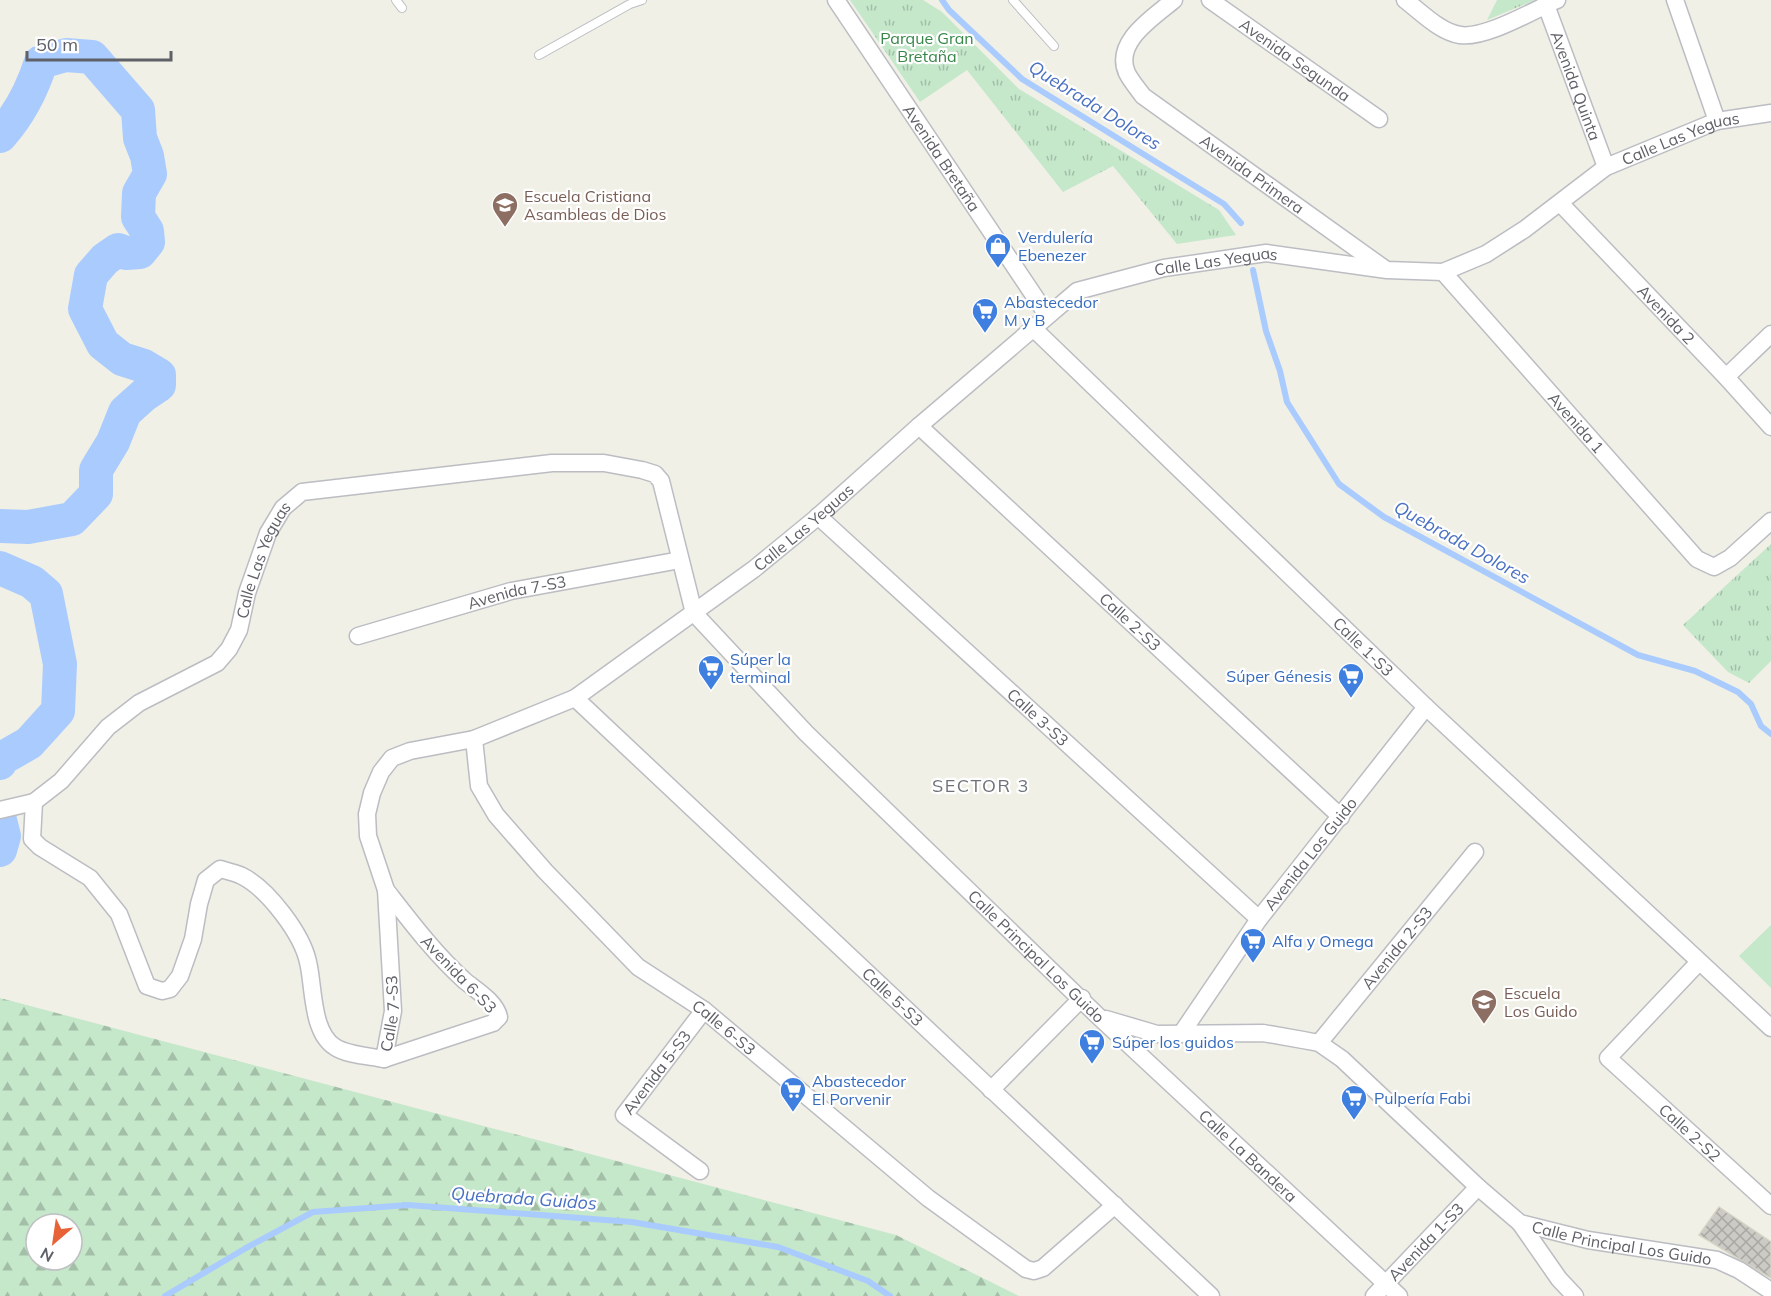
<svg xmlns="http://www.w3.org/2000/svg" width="1771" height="1296" font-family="Mulish,sans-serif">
<defs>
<pattern id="grass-tufts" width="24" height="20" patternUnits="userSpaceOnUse" patternTransform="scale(1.5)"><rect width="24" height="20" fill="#c5e7ca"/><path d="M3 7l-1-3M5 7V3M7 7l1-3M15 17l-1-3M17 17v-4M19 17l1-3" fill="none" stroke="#a3bfa8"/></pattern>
<pattern id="forest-firs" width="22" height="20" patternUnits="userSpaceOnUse" patternTransform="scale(1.5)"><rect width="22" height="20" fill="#c5e7ca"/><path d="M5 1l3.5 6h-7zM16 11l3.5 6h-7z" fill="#a3bfa8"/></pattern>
<pattern id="building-cross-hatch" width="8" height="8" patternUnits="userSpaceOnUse" patternTransform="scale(1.5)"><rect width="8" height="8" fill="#cccac4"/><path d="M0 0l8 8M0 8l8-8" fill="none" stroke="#a9a7a3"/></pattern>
</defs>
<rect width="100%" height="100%" fill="#f0f0e7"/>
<g fill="url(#grass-tufts)">
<polygon points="850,0 923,0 942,12 1019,89 1219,210 1236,235 1177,244 1113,166 1063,192 967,70 920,102"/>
<polygon points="1497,0 1535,0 1487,20"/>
<polygon points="1771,544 1771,661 1749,683 1728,672 1683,625"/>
</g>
<path fill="url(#forest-firs)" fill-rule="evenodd" d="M 0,998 L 896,1235 L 1019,1296 L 0,1296 ZM 36,1224 L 72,1224 L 72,1260 L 36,1260 Z"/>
<polygon fill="#c5e7ca" points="1771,925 1771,988 1739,956"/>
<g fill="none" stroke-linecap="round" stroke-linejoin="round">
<g stroke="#aacbfe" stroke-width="6">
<polyline points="942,0 949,10 1022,79 1224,204 1241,223"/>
<polyline points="1253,270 1266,331 1280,371 1287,402 1339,484 1384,517 1638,655 1695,671 1738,692 1751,704 1761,726 1771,734"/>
<polyline points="165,1296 246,1248 313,1212 408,1205 632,1222 778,1247 868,1281 890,1296"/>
</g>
<g stroke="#aacbfe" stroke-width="34">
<path d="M 0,136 C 19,115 32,90 41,62 L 66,55 L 92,57 L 138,110 L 140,138 L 147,156 L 150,174 L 139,193 L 138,217 L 147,231 L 148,242 L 140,252 L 126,253 L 118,250 L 105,259 L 91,275 L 85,309 L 103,344 L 122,359 L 144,366 L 159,375 L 159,385 L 144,395 L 125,412 L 113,442 L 96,470 L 96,494 L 72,519 L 28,527 L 0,526"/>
<polyline points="0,568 32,582 46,594 60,664 58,711 29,743 1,759 0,763"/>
<polyline points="0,820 4,836 0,850"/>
</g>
</g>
<polygon fill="url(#building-cross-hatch)" stroke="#d5d3c5" stroke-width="1.5" points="1719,1207 1771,1242 1771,1278 1699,1235"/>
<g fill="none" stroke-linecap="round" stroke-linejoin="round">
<g stroke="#bbbdc2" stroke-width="10">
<g id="lane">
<polyline points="396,0 402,8"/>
<polyline points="1013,0 1054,46"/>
<polyline points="539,55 630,4 642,0"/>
</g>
</g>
<g stroke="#bbbdc2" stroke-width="19">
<g id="street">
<path id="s1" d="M 836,0 L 1047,315"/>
<path id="s2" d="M 1174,0 C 1154,17 1113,42 1127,73 C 1131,81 1138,89 1143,96 L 1385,269"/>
<path id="s3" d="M 1210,0 L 1379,119"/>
<path d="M 1405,0 C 1421,12 1440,32 1460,35 C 1485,39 1534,10 1557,0"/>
<polyline points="1675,0 1717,121"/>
<path id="s4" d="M 1546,5 L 1606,167"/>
<path id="s5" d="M 1560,203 L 1726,377 L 1771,427"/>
<path id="s6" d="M 1443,272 L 1697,559 L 1714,567 L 1730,558 L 1771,521"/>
<path id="s7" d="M 1033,328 L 1426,707 L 1771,1028"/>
<polyline points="1726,377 1771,334"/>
<path id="s8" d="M 919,426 L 1341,817"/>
<path id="s9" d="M 818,516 L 1259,919"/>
<path id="s10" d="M 358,636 L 511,591 L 680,560"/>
<path id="s11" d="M 575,698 L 1211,1296"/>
<path id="s12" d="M 474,739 L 479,786 L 496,815 L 545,871 L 638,967 L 704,1010 L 928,1198 L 1026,1269 L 1034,1271 L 1043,1268 L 1115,1205"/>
<path id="s13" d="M 34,802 L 32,839 L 40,847 L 90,878 L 119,914 L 147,986 L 162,991 L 170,989 L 180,976 L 193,939 L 199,904 L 206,880 L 220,869 C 227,871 236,873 242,876 C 268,889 302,934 308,962 C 314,986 311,1032 335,1047 C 347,1055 369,1056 384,1059 L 393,1011 L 386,890 L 368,836 L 367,814 L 372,793 L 381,772 L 392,758 L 410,751 L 474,739 L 575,698 L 754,569 L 815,519 L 919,426 L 1077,291 L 1164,268 L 1266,253 L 1387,270 L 1443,272 L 1486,254 L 1525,229 L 1606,167 L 1717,121 L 1771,113"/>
<path id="s14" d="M 0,810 L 34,802 L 61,781 L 108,727 L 139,703 L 217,663 L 229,649 L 239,630 L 247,593 L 268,533 L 283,508 L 302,492 L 552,463 L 604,463 L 642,470 L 655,474 L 661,481 L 694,613 L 806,733 L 1098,1016 L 1399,1296"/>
<path id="s15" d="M 1699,962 L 1608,1058 L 1771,1206"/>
<path id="s16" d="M 1106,1019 L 1157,1034 L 1263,1033 L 1303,1040 L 1319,1043 L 1342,1059 L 1478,1187 L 1520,1223 L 1588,1240 L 1717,1260 L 1739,1270 L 1771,1291"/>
<path id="s17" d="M 1181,1034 L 1259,919 L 1426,707"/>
<path id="s18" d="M 1319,1043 L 1475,852"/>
<path d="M 384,1059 L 493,1023 L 499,1017 C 496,1002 476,990 465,981 C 435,954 411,922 386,890"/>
<polyline points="991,1090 1082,998"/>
<path id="s19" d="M 700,1171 L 624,1115 L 704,1010"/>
<polyline points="1520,1223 1559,1279 1575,1296"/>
<path id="s20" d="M 1374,1296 L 1478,1187"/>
</g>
</g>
<use href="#lane" stroke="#fff" stroke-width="8"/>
<use href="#street" stroke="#fff" stroke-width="16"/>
</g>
<defs>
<g id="school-pin" transform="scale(1.35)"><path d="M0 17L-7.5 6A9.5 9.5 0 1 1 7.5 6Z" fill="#8d6e63" stroke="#fff"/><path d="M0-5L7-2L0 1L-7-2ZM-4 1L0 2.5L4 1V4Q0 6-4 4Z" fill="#fff"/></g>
<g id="shop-pin" transform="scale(1.35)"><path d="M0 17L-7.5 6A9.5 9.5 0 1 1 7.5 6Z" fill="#3f7fe0" stroke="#fff"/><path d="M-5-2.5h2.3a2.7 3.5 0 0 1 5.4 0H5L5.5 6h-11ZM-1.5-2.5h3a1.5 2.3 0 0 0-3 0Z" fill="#fff"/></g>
<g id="supermarket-pin" transform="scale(1.35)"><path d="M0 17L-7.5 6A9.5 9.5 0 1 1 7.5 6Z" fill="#3f7fe0" stroke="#fff"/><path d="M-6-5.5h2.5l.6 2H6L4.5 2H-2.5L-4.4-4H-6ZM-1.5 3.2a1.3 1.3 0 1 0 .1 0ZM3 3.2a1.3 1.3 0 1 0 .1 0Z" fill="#fff"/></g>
</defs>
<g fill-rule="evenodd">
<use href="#school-pin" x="505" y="205"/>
<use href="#shop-pin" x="998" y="246"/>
<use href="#supermarket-pin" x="985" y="311"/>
<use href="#supermarket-pin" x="711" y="668"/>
<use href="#supermarket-pin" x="1351" y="676"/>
<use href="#supermarket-pin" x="1253" y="941"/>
<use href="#school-pin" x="1484" y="1002"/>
<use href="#supermarket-pin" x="1092" y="1042"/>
<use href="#supermarket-pin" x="793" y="1090"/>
<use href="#supermarket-pin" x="1354" y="1098"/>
</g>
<g text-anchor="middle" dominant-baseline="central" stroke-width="4.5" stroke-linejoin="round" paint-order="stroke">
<g font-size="16" fill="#378648" stroke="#fff">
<text x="927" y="38">Parque Gran<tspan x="927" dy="18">Bretaña</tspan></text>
</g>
<g font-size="16" fill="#5e6167" stroke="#fff">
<text stroke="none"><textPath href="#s3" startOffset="104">Avenida Segunda</textPath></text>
<text stroke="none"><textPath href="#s4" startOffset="86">Avenida Quinta</textPath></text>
<text stroke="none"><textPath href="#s13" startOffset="2463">Calle Las Yeguas</textPath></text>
<text stroke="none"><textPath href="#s1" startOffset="190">Avenida Bretaña</textPath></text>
<text stroke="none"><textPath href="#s2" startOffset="256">Avenida Primera</textPath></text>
<text stroke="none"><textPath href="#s13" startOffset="1959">Calle Las Yeguas</textPath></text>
<text stroke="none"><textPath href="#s5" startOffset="154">Avenida 2</textPath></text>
<text stroke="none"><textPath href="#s6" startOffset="201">Avenida 1</textPath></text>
<text stroke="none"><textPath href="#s13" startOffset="1455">Calle Las Yeguas</textPath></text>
<text stroke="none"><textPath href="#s14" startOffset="382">Calle Las Yeguas</textPath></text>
<text stroke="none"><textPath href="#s10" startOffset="165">Avenida 7-S3</textPath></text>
<text stroke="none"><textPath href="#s8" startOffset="288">Calle 2-S3</textPath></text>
<text stroke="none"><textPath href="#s7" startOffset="459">Calle 1-S3</textPath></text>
<text stroke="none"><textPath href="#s9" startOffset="298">Calle 3-S3</textPath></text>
<text stroke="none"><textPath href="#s17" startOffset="222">Avenida Los Guido</textPath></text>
<text stroke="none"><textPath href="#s18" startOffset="123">Avenida 2-S3</textPath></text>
<text stroke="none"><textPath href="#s14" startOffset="1449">Calle Principal Los Guido</textPath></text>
<text transform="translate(459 974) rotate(46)">Avenida 6-S3</text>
<text stroke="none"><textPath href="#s11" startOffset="436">Calle 5-S3</textPath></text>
<text stroke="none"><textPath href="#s13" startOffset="711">Calle 7-S3</textPath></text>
<text stroke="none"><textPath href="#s12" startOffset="394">Calle 6-S3</textPath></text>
<text stroke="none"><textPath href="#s19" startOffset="148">Avenida 5-S3</textPath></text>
<text stroke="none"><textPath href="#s15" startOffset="243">Calle 2-S2</textPath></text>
<text stroke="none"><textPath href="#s14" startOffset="1740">Calle La Bandera</textPath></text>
<text stroke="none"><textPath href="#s20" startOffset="75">Avenida 1-S3</textPath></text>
<text stroke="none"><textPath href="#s16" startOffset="590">Calle Principal Los Guido</textPath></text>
</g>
<g font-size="16" fill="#785e54" stroke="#fff" text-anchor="start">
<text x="524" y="196">Escuela Cristiana<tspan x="524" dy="18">Asambleas de Dios</tspan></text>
<text x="1504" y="993">Escuela<tspan x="1504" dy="18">Los Guido</tspan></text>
</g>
<g font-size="16" fill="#366cbe" stroke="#fff" text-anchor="start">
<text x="1018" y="237">Verdulería<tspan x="1018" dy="18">Ebenezer</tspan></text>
<text x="1004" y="302">Abastecedor<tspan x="1004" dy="18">M y B</tspan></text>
<text x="730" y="659">Súper la<tspan x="730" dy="18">terminal</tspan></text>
<text x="1332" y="676" text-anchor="end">Súper Génesis</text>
<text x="1272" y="941">Alfa y Omega</text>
<text x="1112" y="1042">Súper los guidos</text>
<text x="812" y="1081">Abastecedor<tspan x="812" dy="18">El Porvenir</tspan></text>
<text x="1374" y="1098">Pulpería Fabi</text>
</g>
<g font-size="18" font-style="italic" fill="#4b71c3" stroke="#fff">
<text transform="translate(1095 105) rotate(32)">Quebrada Dolores</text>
<text transform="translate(1462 542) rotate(29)">Quebrada Dolores</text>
<text transform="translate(524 1198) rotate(4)">Quebrada Guidos</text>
</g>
<g font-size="18" letter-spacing="1.5" fill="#6f7379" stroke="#fff">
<text x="981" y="785">SECTOR 3</text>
</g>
</g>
<g transform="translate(54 1242) rotate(209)"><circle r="28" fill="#ffffff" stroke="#bfc0c2" stroke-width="1.5"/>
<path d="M0-4.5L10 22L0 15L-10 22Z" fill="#e76237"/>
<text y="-9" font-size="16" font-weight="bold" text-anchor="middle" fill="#5e6167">N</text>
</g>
<path d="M27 51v9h144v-9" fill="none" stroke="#5e6167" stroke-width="3"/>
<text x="36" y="51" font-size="18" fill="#5e6167" stroke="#ffffff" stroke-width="4.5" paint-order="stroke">50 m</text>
</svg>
